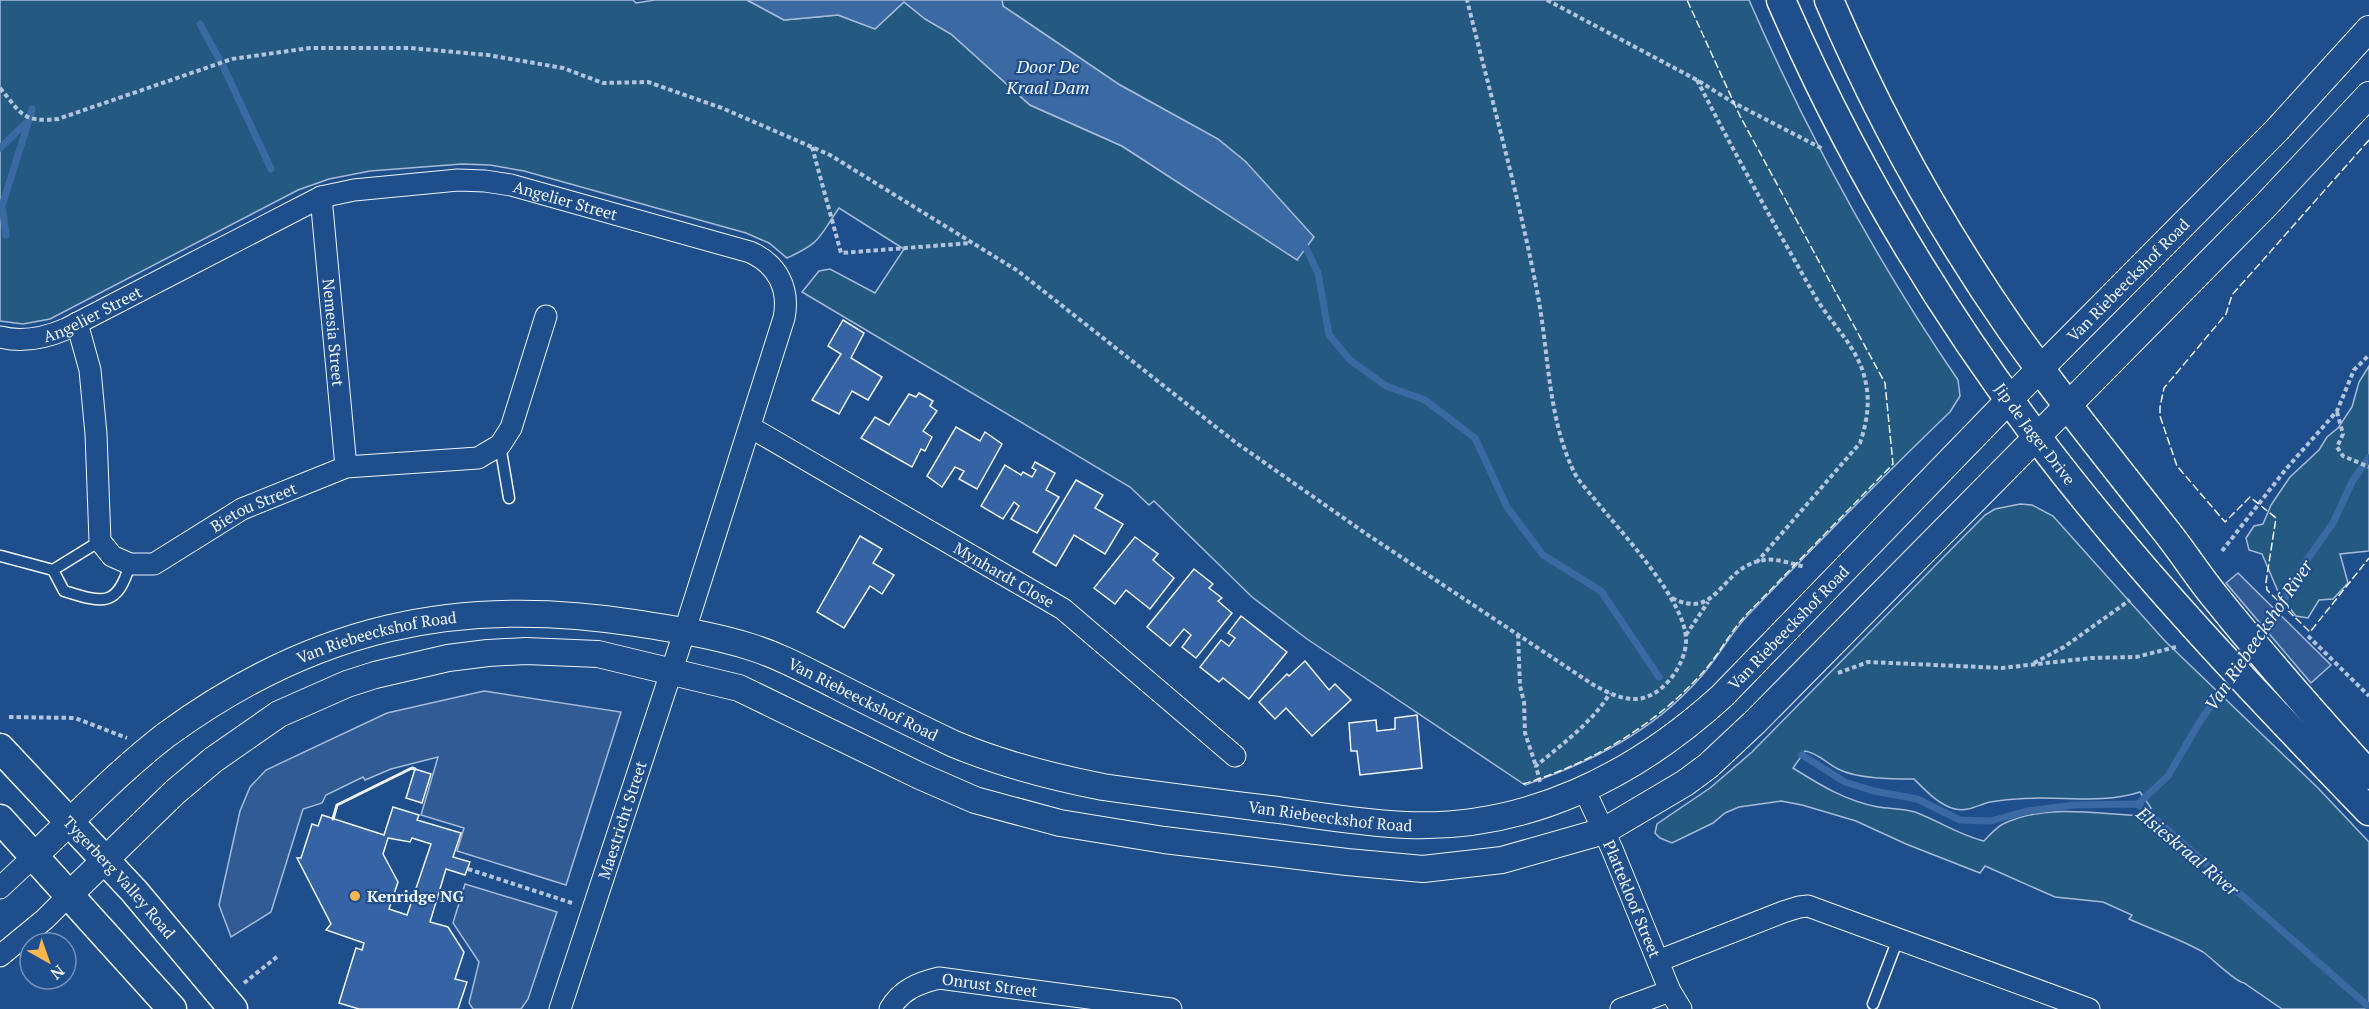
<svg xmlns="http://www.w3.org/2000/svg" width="2369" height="1009" font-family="'PT Serif',serif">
<rect width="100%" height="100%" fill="#1f4e8c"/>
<g fill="#245a82" stroke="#a8bbd7" stroke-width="1.5" fill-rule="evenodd">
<path d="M 0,0 L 633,0 L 636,3 L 655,0 L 747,0 L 784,20 L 838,15 L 875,29 L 904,2 L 925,19 L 951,34 L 1030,105 L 1122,146 L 1297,259 L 1246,162 L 1218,139 L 1120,85 L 1003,6 L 1002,0 L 1749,0 C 1807,133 1876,260 1958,380 L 1960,396 L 1950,412 C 1881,478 1814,547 1748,615 C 1729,635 1717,660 1698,680 C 1652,732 1589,763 1525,785 L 1307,639 L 1252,597 L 1154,501 L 1149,505 L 1130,487 L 802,292 L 819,271 L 830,269 L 875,293 L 904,249 L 839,208 C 818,238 822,242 787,258 L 769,243 L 746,233 L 524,171 L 490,165 L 462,164 L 370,171 L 329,179 L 298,190 L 50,319 L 23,324 L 0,321 Z"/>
<polygon points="2369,366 2369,551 2340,554 2348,583 2333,599 2319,600 2308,618 2296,616 2280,596 2262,554 2249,550 2246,538 2254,526 2263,524 2271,505 2290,477 2319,450 2327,437 2338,428 2352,407 2359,382"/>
<path d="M 2020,504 L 2032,505 L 2053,516 L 2165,641 L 2318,788 L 2369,842 L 2369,1009 L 2282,1009 L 2244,983 C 2235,982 2213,959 2203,952 C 2180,939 2153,930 2129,919 L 2132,915 L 2103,902 L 2055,897 L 1985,866 L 1980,873 L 1906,844 L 1856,821 L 1802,805 L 1781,801 L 1739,807 L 1725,813 L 1713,823 L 1672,843 L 1660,838 L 1655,833 L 1657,824 L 1710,788 L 1752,752 L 1985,515 L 1995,509 ZM 1805,751 C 1818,753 1826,763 1838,769 C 1857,779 1893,779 1914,779 C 1925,790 1939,805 1955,809 C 1968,812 1978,805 1990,802 C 1999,801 2008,799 2017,799 C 2058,795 2101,805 2140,792 L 2151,808 L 2146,816 C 2100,815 2049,803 2005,823 C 1997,826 1990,835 1984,841 C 1959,835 1939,821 1915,812 C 1903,808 1890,809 1878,807 C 1846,801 1820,785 1793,768 Z"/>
</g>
<g fill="#305b95" stroke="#a8bbd7" stroke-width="1.5">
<polygon points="2238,573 2331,665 2311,683 2226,583"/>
<polygon points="484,691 621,712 566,885 457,851 464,828 421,815 438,757 391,769 365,780 363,777 326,795 322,803 303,809 271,912 231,937 219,905 240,811 250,787 266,770 387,713"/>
<polygon points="465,884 557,912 528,999 521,1009 473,1009 469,1003 479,962 453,923"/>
</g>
<polygon fill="#3b69a3" stroke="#a8bbd7" stroke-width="1.5" points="747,0 1002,0 1003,6 1120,85 1218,139 1246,162 1314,237 1297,260 1122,146 1030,105 951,34 925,19 904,2 875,29 838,15 784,20"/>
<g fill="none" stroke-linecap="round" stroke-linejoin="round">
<g stroke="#3b69a3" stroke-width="7">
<polyline points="200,24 219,59"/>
<polyline points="223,66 271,169"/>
<polyline points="31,114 32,109"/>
<polyline points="0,148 26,123"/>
<polyline points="6,235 2,206 29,120"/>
<polyline points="1306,248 1318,273 1329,335 1350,360 1386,386 1425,400 1475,438 1507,507 1543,555 1601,591 1659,677"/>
<polyline points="2257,639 2283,602 2304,564 2333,523 2353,480 2369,458"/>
<polyline points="1802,755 1845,782 1874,791 1917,799 1960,820 1991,821 2027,811 2074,805 2138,804 2369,1007"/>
<polyline points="2138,804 2168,776 2199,723 2232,675"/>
</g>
</g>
<g fill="#3563a3" stroke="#f2f6ff" stroke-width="1.5" fill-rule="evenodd">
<polygon points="843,320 864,333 851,358 882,377 868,400 852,391 839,414 812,400 841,354 828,346"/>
<polygon points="919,393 933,401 930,406 937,411 923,431 932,437 925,451 921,449 912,467 861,438 875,417 889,425 909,394 916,397"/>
<polygon points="956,427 980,441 985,432 1002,444 977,489 959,479 964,471 955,467 942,487 927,476"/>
<polygon points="1035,462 1055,473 1046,490 1059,497 1037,533 1011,519 1019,506 1014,502 1003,519 981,506 1005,465 1021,475 1023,472 1032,477 1036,470 1032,468"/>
<polygon points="1076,480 1103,495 1095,508 1123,524 1105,554 1074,535 1056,566 1033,552"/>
<polygon points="860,536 882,549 873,563 894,575 882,594 870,586 844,628 817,612"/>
<polygon points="1135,537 1158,554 1153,560 1174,578 1150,609 1126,590 1115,604 1094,588"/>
<polygon points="1194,569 1213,584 1209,588 1222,598 1218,601 1232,613 1196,658 1182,647 1191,635 1184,629 1170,646 1147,627"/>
<polygon points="1241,616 1287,652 1249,699 1223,678 1219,682 1200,667 1221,640 1229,646 1235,638 1228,633"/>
<polygon points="1305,661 1329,690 1335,684 1351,700 1312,736 1286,708 1275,719 1259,702 1287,674 1289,676"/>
<polygon points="1417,715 1422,768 1360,775 1357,751 1351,751 1349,723 1376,720 1377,731 1395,729 1395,718"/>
<polygon points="415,769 431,774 422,803 406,798"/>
<path d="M 393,807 L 419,815 L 417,820 L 461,833 L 453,857 L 470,862 L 465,875 L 446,869 L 430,922 L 448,927 L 464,952 L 455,979 L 467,982 L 458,1009 L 359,1009 L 339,1003 L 356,948 L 362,950 L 364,943 L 326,930 L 331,924 L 297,858 L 301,858 L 312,824 L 318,826 L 322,815 L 384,835 ZM 388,838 L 410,842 L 412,838 L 431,844 L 407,915 L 389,909 L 398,882 L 383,854 Z"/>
</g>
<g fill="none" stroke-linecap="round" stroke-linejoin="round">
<g stroke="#f2f6ff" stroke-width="13">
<g id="service">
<polyline points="500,445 509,498"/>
<path d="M 100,541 L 53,570 L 64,591 C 103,603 117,608 130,564"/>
<polyline points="1,556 53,570"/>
<polyline points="1873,1004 1898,939"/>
</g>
</g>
<g stroke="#f2f6ff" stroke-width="23">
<g id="minor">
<path id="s1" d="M 321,197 L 346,467"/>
<path id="s2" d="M 77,323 L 90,370 L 96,434 L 100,541 L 112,556 L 130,564 L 154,564 L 242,509 L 346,467 L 478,458 L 500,445 L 511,428 L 546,316"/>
<path id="s3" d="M 0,337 C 23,343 45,338 66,329 L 321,197 L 354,190 L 458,180 L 485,181 L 511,185 L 750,252 C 777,264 790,288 784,318 L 685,630 L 560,1009"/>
<path id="s4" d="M 750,427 L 1063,609 L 1235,756"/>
<path id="s5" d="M 1584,789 L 1612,849 L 1670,991 L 1681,1009"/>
<polyline points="0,888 34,856"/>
<polyline points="0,956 45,919 69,895"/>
<polyline points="1658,961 1783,912 1799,907 1808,906 2089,1009"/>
<path id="s6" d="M 890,1009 C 901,990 918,983 939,978 L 1171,1009"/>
<polyline points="1621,1009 1670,991"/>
</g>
</g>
<g stroke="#f2f6ff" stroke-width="28">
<g id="tertiary">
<path id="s7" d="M 34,856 C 77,816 119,771 166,735 C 312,628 457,595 635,623 C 674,629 713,635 751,647 C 780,656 807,671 835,685 C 874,705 914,725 954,744 C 1002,764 1052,777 1103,787 C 1158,795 1214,802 1270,809 C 1315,815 1360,823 1406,825 C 1527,830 1634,776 1722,696 L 2009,400 L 2277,130 L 2369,29"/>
<polyline points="69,895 175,792 213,760 279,714 347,684 375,675 448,658 488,653 526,651 598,654 739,688 920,776 975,800 1060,823 1164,840 1347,862 1423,869 1502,860 1604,831 1685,783 1708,766 1755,722 2266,205 2369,95"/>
</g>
</g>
<g stroke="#f2f6ff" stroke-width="31">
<g id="secondary">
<path id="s8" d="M 1781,0 C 1848,155 1935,302 2036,436 C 2136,569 2253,691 2369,811"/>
<path d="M 1829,0 C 1878,115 1940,227 2011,329 C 2059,397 2111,461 2162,526 C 2181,549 2197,575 2216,598 C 2265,659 2317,718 2369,775"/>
<path id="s9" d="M 0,748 L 134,891 L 233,1009"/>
<polyline points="0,819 172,1009"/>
</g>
</g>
<g stroke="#b3c4dc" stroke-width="4" stroke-dasharray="4.5 3" stroke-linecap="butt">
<polyline points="1547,0 1697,80 1734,103 1823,149"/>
<path d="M 1697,80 C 1735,154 1775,226 1816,298 C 1831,323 1854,344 1863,372 C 1871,397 1868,419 1860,443 L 1757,562"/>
<path d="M 0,88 C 21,113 22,123 58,119 L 232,59 L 310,48 L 410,48 L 488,55 L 563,68 L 603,83 L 648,82 L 722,108 L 830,155 L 1018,271 L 1235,442 L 1365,533 L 1592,684 C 1605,691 1619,699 1634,699 C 1661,700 1687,664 1686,639 C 1685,600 1621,532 1596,501 C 1589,492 1579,482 1574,472 C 1547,416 1549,351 1537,291 C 1518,193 1491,97 1467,0"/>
<polyline points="812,147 841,253 971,243"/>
<polyline points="2337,412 2343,434 2337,447 2343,456 2369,467"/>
<polyline points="2222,551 2286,469 2337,411 2354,370 2369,355"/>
<path d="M 1672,598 C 1719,622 1720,566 1764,560 C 1776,558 1793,564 1805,567"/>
<polyline points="1518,634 1520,686 1524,702 1525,733 1536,766"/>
<polyline points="1686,635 1708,602"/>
<polyline points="2308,636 2369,696"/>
<polyline points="2034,663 2064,647 2130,600"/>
<polyline points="1838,673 1868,662 2002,668 2091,658 2136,657 2176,647"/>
<polyline points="9,717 75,718 127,738"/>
<path d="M 1540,782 L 1536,766 C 1562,744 1592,723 1610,693"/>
<polyline points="468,869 572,903"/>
<polyline points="244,983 278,956"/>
</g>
<use href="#service" stroke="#1f4e8c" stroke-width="10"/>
<use href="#minor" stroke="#1f4e8c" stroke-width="21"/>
<use href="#tertiary" stroke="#1f4e8c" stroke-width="26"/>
<use href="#secondary" stroke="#1f4e8c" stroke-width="28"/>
<g stroke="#f2f6ff" stroke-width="1.5" stroke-dasharray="8 3" stroke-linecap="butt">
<polyline points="2369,140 2232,295 2226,314 2164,388 2160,407 2160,416 2177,466 2225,522 2250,497 2276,518 2266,582 2267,590 2310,632 2369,558"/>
<path d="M 1523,784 C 1592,763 1656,725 1704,671 C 1720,653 1730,632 1746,615 L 1893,464 L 1885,383 L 1740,116 L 1687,0"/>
</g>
<polyline stroke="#f2f6ff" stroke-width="3" points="333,819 337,805 412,768 415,769"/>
</g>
<circle fill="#ffb74d" stroke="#1f4e8c" stroke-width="2" cx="355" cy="896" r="6"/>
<g text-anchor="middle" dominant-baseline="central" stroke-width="4.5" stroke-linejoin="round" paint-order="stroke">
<g font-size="16" fill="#f2f6ff" stroke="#1f4e8c">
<text stroke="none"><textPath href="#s3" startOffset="603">Angelier Street</textPath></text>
<text stroke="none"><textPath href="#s7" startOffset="2412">Van Riebeeckshof Road</textPath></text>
<text stroke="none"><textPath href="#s3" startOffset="98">Angelier Street</textPath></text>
<text stroke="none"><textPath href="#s1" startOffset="136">Nemesia Street</textPath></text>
<text stroke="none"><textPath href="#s8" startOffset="504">Jip de Jager Drive</textPath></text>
<text stroke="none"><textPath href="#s2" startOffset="398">Bietou Street</textPath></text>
<text stroke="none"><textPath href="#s4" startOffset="294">Mynhardt Close</textPath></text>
<text stroke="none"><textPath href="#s7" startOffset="1926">Van Riebeeckshof Road</textPath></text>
<text stroke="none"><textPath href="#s7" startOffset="414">Van Riebeeckshof Road</textPath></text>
<text stroke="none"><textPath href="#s7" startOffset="918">Van Riebeeckshof Road</textPath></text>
<text stroke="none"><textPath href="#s7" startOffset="1404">Van Riebeeckshof Road</textPath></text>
<text transform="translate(622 820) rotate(-72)">Maestricht Street</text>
<text stroke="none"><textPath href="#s9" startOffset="176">Tygerberg Valley Road</textPath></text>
<text stroke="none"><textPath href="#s5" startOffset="120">Plattekloof Street</textPath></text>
<text stroke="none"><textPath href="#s6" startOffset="111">Onrust Street</textPath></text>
</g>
<g font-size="16" font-weight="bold" fill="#f2f6ff" stroke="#1f4e8c" text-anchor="start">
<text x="367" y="896">Kenridge NG</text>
</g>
<g font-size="18" font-style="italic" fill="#f2f6ff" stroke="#1f4e8c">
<text x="1048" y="66">Door De<tspan x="1048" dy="21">Kraal Dam</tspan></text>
<text transform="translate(2258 635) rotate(-56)">Van Riebeeckshof River</text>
<text transform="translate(2188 851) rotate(40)">Elsieskraal River</text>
</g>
</g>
<g transform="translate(48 961) rotate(140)"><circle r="28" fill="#1f4e8c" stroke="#7391ba" stroke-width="1.5"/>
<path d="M0-4.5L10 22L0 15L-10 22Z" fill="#ffb74d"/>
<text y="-9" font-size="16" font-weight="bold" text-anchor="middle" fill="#f2f6ff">N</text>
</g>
</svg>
